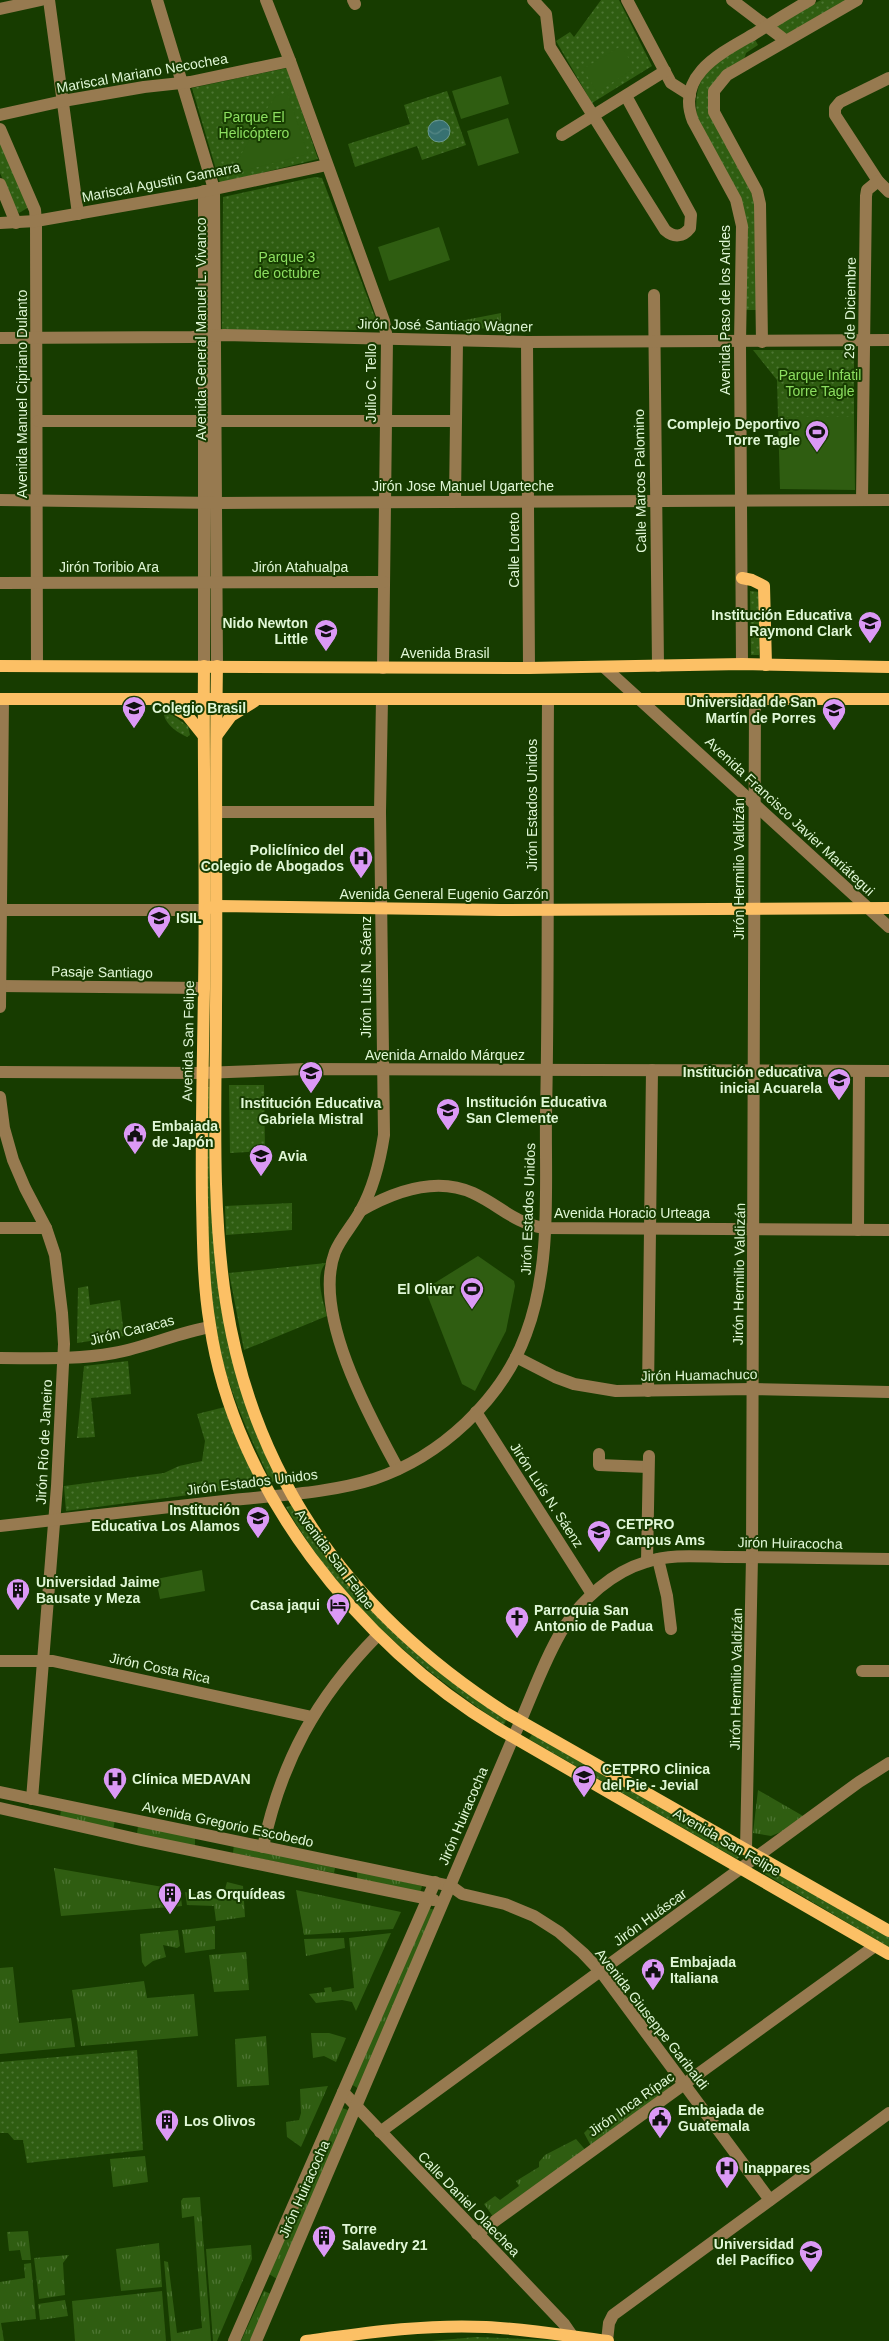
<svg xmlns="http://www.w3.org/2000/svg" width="889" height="2341" font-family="Helvetica,sans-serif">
<defs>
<pattern id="grass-tufts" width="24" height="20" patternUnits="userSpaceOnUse" patternTransform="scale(1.25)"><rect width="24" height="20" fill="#2f5d11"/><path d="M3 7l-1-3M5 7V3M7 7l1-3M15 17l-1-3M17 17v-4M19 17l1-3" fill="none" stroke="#4d7533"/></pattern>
<pattern id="park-dots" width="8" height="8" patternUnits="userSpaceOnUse" patternTransform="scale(1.25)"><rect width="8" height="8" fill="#2f5d11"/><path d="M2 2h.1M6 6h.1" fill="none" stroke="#4d7533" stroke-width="1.8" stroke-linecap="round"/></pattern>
<pattern id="water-waves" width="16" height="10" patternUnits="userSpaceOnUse" patternTransform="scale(1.25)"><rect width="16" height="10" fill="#377171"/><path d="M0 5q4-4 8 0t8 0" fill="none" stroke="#548684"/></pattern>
</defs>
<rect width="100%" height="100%" fill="#173c00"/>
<g fill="url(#grass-tufts)">
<polygon points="501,313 501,328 414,330"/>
<polygon points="758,1790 810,1820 771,1836 753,1833"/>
<polygon points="61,1809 115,1820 113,1830 60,1818"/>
<polygon points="138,1826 195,1838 195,1846 137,1834"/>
<polygon points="234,1844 335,1868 334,1873 233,1853"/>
<polygon points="54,1868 180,1890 182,1906 61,1916"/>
<polygon points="357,1871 422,1886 420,1893 357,1879"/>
<polygon points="227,1882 243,1886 245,1917 216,1921 214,1906 187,1905 185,1892 222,1900"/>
<polygon points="296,1890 401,1912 393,1929 304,1935"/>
<polygon points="426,1907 437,1911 359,2089 351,2084"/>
<polygon points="215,1926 215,1949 185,1953 182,1930"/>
<polygon points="178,1930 180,1946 177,1948 163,1945 166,1957 153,1961 145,1967 142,1962 140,1934"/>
<polygon points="391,1933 356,2011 352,2002 342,2000 316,2003 309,1994 325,1992 324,1988 331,1987 332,1992 354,1988 349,1938"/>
<polygon points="344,1938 345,1948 306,1956 304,1939"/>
<polygon points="246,1952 249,1990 214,1992 209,1955"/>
<polygon points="13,1967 19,2023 71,2018 75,2047 0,2054 0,1968"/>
<polygon points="144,1981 147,1998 194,1994 198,2036 81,2046 72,1990"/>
<polygon points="311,2033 329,2033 346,2038 336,2062 324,2056 313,2058"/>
<polygon points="266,2036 269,2085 237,2087 235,2039"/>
<polygon points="663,2080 671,2088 591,2146 584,2133 592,2125 603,2123 609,2129 613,2125 608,2118 627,2106 636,2097 642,2100 651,2095 649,2089"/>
<polygon points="328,2086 301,2147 287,2137 286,2122 299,2120 301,2113 300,2089"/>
<polygon points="342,2108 351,2111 277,2279 269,2274"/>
<polygon points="576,2139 588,2153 494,2218 484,2204 495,2196 500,2200 519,2186 516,2181 539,2167 539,2162 545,2155"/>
<polygon points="145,2156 148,2182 113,2187 110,2159"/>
<polygon points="200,2197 211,2341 171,2341 164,2261 168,2262 177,2333 202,2328 194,2216 182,2218 181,2201 183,2198"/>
<polygon points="28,2231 31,2260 22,2260 20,2250 9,2251 7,2232"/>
<polygon points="159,2243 162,2287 121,2291 116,2249"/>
<polygon points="251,2245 252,2259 217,2341 213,2341 206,2249"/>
<polygon points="69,2255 63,2263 65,2295 39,2299 34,2258"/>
<polygon points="31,2263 36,2319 1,2323 4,2341 0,2341 0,2282 25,2278 24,2264"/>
<polygon points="162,2291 166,2341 75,2341 72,2301"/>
<polygon points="264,2291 271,2294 250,2341 241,2341"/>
<polygon points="65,2300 68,2316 40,2320 38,2304"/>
</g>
<g fill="url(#park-dots)">
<polygon points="601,0 619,0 652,66 592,103 556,41 570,32 574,37"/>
<polygon points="821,0 850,0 788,35 777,28 778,23"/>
<path d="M 754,38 L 758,45 L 746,53 L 744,60 L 710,92 L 749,185 L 755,207 L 756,310 L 743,310 L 745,226 L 697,118 C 691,69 719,62 754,38 Z"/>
<polygon points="287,68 318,159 220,183 192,88"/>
<polygon points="447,91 466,145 422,160 417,146 355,167 348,144 410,124 404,105"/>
<polygon points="0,139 29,207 19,213 16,210 0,173"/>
<polygon points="315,177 322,178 375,317 374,326 370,330 222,330 223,197"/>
<polygon points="753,350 854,350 854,417 778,417 777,380"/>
<polygon points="750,591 760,592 759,655 751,655"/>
<path d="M 168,712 L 188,726 L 190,735 L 187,737 C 178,733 166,725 164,715 Z"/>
<polygon points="229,1085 264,1085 265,1151 230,1153"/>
<path d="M 208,1087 L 213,1087 L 225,1316 L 282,1479 L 271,1482 C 253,1444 236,1407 224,1366 C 200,1283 208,1174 208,1087 Z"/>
<polygon points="292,1203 292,1230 226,1235 225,1206"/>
<path d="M 326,1263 C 314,1275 323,1301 327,1316 L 244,1350 L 229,1273 Z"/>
<polygon points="88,1286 90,1305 120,1300 124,1336 77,1343 78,1288"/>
<polygon points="128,1361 131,1394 91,1398 95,1437 77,1438 84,1366"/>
<polygon points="225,1407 258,1486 66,1511 64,1486 164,1473 179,1466 202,1461 205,1441 197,1414"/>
<path d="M 297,1504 L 378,1610 L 509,1713 L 504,1725 C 413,1665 341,1602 286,1507 Z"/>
<polygon points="535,1730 748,1851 737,1859 529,1739"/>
<polygon points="772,1865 889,1931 889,1947 763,1873"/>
<polygon points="137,2050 143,2150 27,2163 23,2140 14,2140 8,2133 0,2133 0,2062"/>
<polygon points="476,2337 554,2340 562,2341 431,2341"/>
</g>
<g fill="#2f5d11">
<polygon points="621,46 635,68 597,92 583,69"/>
<polygon points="501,76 509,104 461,119 452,91"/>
<polygon points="287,92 308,154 243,171 242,166 236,163 253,134 245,128 246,119 255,114 261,117 276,96"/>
<polygon points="508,118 519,153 478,166 467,131"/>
<polygon points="439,227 450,260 389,281 378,247"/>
<polygon points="778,417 854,417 855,490 780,489"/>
<polygon points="478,1256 514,1281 515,1286 506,1331 475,1391 462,1384 425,1289"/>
<polygon points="202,1570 205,1591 160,1599 156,1579"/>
</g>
<circle fill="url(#water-waves)" stroke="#6a998f" cx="439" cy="131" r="11"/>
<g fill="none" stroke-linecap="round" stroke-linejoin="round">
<g stroke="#977a50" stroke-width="12">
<polyline points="49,0 78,214"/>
<polyline points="157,0 214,189 217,666"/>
<polyline points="266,0 290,61 384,321 387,339 383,668"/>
<polyline points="353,0 355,4"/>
<path d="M 533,0 L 546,14 L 550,47 L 665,230 C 674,238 683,237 690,228 L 691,215 L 626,96"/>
<polyline points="627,0 671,83 690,95"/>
<polyline points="732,0 785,40"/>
<polyline points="0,9 41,0"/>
<polyline points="889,78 840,102 835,108 835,115 878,181 889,192"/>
<polyline points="0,115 63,101 144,87 190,82 290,61"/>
<polyline points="0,129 35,210 36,221 37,666"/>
<polyline points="562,135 665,71"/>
<polyline points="0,184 16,223"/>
<polyline points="204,191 204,666"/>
<polyline points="0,223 36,221 196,193 327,165"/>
<polyline points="654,295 658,666"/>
<polyline points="0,338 192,337 224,335 527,342 889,340"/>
<polyline points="527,342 529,668"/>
<polyline points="762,342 760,204 757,191 714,112 714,91 727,75 857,0"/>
<polyline points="38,421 456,421"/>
<polyline points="0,500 217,503 889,500"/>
<polyline points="862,500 866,196 867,190 878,181"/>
<polyline points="455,501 457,341"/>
<polyline points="0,583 384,582"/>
<path d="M 742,664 L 740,343 L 742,226 L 736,200 L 693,121 C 675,75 721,53 754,34 C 773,22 791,11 810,0"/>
<polyline points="604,667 889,927"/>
<path d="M 382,699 L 380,812 L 384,1135 C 380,1161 374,1187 361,1210 C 353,1225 341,1237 335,1252 C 312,1313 369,1416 398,1469"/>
<polyline points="217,812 380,812"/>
<polyline points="0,910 203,910"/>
<polyline points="0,986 204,988"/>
<polyline points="0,1007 3,699"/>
<polyline points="0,1072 202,1073 306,1069 889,1071"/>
<polyline points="0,1097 4,1128 13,1160 25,1188 46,1228 55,1255 62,1313 64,1344 57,1486 32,1799"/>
<path d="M 360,1211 C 393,1192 436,1176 473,1193 C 501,1206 512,1222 544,1228 L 889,1230"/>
<polyline points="0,1228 46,1228"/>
<polyline points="858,1230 859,1071"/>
<polyline points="516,1357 555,1377 574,1384 616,1391 752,1389 889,1392"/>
<path d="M 0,1358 C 38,1358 76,1360 114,1353 C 147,1347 177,1333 210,1327"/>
<polyline points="648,1391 652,1070"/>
<polyline points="476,1412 592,1594"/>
<polyline points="599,1454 599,1465 648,1467"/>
<path d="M 0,1526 C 78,1517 156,1509 233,1500 C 279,1495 330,1493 374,1479 C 440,1457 502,1400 526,1334 C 552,1265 545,1187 546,1114 C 549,976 547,838 548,700"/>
<polyline points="658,1559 667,1596 671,1629"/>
<polyline points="647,1561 649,1456"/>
<polyline points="0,1661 53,1661 312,1717"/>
<polyline points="862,1671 889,1671"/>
<polyline points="0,1792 451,1886 462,1894 505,1904 534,1916 559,1932 583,1953 601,1972 770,2200"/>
<polyline points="0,1808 141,1840 434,1900"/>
<path d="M 263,1847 C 281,1762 316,1698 377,1636"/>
<polyline points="746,1849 752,1557 755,700"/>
<polyline points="343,2092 564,2324 573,2337"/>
<polyline points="380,2132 859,1782 889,1763"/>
<polyline points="477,2234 875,1946"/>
<polyline points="234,2341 435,1882"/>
<path d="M 256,2341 L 513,1738 C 530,1702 543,1661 564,1627 C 583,1599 612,1572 646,1562 C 672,1553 702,1557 729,1557 C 782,1557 836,1558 889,1559"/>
<polyline points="607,2341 609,2323 613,2315 889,2113"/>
</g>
<g stroke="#fcc065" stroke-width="12">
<polyline points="742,578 752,580 764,586 766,665"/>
<polyline points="0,666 529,668 742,664 889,667"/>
<path d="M 204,666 C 203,773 206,882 204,989 C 203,1060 201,1131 202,1201 C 203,1243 203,1284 210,1325 C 234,1489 359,1645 499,1729 L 889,1954"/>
<path d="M 217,666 C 215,780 217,893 216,1007 C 216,1104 211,1205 226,1302 C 254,1483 355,1616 506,1713 L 889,1931"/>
<polyline points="0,699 889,699"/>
<polyline points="165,703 187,715 203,735"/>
<polyline points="217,735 231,716 255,701"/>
<polyline points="209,908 217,906 500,910 889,908"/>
<path d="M 306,2341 C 365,2333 425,2324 486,2327 C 527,2329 567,2336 608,2341"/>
</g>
</g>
<defs>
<g id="stadium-pin" transform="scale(1.25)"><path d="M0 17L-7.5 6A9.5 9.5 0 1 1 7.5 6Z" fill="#db99f5" stroke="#173c00"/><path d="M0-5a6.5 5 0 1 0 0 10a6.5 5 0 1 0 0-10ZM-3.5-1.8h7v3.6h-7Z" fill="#111"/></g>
<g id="school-pin" transform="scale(1.25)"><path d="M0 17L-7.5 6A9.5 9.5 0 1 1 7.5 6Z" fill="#db99f5" stroke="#173c00"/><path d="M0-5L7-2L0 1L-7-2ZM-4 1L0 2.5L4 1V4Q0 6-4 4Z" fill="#111"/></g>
<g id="university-pin" transform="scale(1.25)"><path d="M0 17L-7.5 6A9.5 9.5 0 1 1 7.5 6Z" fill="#db99f5" stroke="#173c00"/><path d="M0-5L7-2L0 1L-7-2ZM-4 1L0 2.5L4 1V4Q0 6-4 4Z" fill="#111"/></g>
<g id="hospital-pin" transform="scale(1.25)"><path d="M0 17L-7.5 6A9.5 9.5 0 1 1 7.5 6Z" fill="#db99f5" stroke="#173c00"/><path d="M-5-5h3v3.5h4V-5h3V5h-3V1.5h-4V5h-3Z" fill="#111"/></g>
<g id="civic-pin" transform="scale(1.25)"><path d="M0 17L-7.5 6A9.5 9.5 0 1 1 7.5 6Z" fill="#db99f5" stroke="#173c00"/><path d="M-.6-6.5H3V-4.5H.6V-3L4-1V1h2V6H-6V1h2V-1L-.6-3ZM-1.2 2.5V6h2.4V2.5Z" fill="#111"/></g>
<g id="building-pin" transform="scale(1.25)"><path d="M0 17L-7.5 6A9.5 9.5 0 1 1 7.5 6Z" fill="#db99f5" stroke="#173c00"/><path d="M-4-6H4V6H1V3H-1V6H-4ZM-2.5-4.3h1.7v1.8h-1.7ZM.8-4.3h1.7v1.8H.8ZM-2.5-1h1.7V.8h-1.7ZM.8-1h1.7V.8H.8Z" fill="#111"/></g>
<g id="hotel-pin" transform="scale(1.25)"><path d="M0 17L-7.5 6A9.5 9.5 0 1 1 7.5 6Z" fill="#db99f5" stroke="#173c00"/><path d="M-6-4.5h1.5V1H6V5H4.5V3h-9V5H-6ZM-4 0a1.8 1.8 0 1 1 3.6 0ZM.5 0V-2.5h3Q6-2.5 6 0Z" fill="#111"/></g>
<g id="church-pin" transform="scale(1.25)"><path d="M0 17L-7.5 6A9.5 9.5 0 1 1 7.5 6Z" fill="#db99f5" stroke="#173c00"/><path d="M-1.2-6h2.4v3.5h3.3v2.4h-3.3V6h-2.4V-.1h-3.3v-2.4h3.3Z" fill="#111"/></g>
</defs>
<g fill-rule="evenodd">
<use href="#stadium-pin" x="817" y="432"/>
<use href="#school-pin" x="870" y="623"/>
<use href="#school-pin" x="326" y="631"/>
<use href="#school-pin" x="134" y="708"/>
<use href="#university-pin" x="834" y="710"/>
<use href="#hospital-pin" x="361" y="858"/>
<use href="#university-pin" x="159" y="918"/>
<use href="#school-pin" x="311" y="1073"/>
<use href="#school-pin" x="839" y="1080"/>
<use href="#school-pin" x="448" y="1110"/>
<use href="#civic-pin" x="135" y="1134"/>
<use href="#school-pin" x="261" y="1156"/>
<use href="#stadium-pin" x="472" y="1289"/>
<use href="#school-pin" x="258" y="1518"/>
<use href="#university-pin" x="599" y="1532"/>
<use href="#building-pin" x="18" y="1590"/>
<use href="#hotel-pin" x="338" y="1605"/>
<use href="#church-pin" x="517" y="1618"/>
<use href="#university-pin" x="584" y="1777"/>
<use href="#hospital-pin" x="115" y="1779"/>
<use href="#building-pin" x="170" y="1894"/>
<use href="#civic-pin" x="653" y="1970"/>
<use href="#civic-pin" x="660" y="2118"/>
<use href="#building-pin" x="167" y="2121"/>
<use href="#hospital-pin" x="727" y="2168"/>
<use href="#building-pin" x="324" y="2237"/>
<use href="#university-pin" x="811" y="2252"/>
</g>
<g text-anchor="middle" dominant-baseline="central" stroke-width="4" stroke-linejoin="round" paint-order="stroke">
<g font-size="14" fill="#e0f7d6" stroke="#173c00">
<text transform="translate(142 73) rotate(-10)">Mariscal Mariano Necochea</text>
<text transform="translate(161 182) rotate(-11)">Mariscal Agustin Gamarra</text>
<text transform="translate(850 308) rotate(-89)">29 de Diciembre</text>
<text transform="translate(725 310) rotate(-90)">Avenida Paso de los Andes</text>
<text transform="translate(445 325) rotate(1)">Jirón José Santiago Wagner</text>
<text transform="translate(201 329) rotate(-90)">Avenida General Manuel L. Vivanco</text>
<text transform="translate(371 383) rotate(-90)">Julio C. Tello</text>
<text transform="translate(22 394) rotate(-90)">Avenida Manuel Cipriano Dulanto</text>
<text transform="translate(640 481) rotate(-91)">Calle Marcos Palomino</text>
<text x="463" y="486">Jirón Jose Manuel Ugarteche</text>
<text transform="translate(514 550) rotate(-90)">Calle Loreto</text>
<text x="109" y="567">Jirón Toribio Ara</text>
<text x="300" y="567">Jirón Atahualpa</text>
<text x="445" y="653">Avenida Brasil</text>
<text transform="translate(532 805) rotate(-90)">Jirón Estados Unidos</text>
<text transform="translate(790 816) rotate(43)">Avenida Francisco Javier Mariátegui</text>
<text transform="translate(739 869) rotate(-90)">Jirón Hermilio Valdizán</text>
<text x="444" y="894">Avenida General Eugenio Garzón</text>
<text transform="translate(102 972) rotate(1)">Pasaje Santiago</text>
<text transform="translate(366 977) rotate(-90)">Jirón Luís N. Sáenz</text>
<text transform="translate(188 1041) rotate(-89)">Avenida San Felipe</text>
<text x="445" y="1055">Avenida Arnaldo Márquez</text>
<text transform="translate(528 1209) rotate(-88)">Jirón Estados Unidos</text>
<text x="632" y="1213">Avenida Horacio Urteaga</text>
<text transform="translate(739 1274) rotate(-89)">Jirón Hermilio Valdizán</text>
<text transform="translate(132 1330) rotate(-14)">Jirón Caracas</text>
<text transform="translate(699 1375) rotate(-1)">Jirón Huamachuco</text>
<text transform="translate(44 1442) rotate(-87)">Jirón Río de Janeiro</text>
<text transform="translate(252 1482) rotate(-7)">Jirón Estados Unidos</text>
<text transform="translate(547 1495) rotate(57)">Jirón Luís N. Sáenz</text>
<text transform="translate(790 1543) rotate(1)">Jirón Huiracocha</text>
<text transform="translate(335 1559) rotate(53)">Avenida San Felipe</text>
<text transform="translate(160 1668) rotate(12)">Jirón Costa Rica</text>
<text transform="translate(736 1679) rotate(-89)">Jirón Hermilio Valdizán</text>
<text transform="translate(463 1816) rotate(-67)">Jirón Huiracocha</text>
<text transform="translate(228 1824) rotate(12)">Avenida Gregorio Escobedo</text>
<text transform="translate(727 1842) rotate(30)">Avenida San Felipe</text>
<text transform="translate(650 1917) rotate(-36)">Jirón Huáscar</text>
<text transform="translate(652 2019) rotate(52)">Avenida Giuseppe Garibaldi</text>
<text transform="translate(631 2104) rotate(-35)">Jirón Inca Rípac</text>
<text transform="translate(304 2189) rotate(-66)">Jirón Huiracocha</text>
<text transform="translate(469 2204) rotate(46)">Calle Daniel Olaechea</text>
</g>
<g font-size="14" fill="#8ddf60" stroke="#173c00">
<text x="254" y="117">Parque El<tspan x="254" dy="16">Helicóptero</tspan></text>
<text x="287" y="257">Parque 3<tspan x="287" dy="16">de octubre</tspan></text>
<text x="820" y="375">Parque Infatil<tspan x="820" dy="16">Torre Tagle</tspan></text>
</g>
<g font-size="14" font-weight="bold" fill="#e0f7d6" stroke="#173c00" text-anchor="start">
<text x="800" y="424" text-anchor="end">Complejo Deportivo<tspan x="800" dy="16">Torre Tagle</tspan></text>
<text x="852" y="615" text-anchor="end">Institución Educativa<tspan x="852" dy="16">Raymond Clark</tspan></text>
<text x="308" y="623" text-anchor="end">Nido Newton<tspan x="308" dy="16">Little</tspan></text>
<text x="816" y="702" text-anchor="end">Universidad de San<tspan x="816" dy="16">Martín de Porres</tspan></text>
<text x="152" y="708">Colegio Brasil</text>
<text x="344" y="850" text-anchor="end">Policlínico del<tspan x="344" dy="16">Colegio de Abogados</tspan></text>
<text x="176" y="918">ISIL</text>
<text x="822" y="1072" text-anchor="end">Institución educativa<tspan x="822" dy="16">inicial Acuarela</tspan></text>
<text x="466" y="1102">Institución Educativa<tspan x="466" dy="16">San Clemente</tspan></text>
<text x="311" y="1103" text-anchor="middle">Institución Educativa<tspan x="311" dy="16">Gabriela Mistral</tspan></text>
<text x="152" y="1126">Embajada<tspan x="152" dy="16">de Japón</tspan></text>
<text x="278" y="1156">Avia</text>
<text x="454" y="1289" text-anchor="end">El Olivar</text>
<text x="240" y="1510" text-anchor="end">Institución<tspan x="240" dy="16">Educativa Los Alamos</tspan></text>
<text x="616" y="1524">CETPRO<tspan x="616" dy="16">Campus Ams</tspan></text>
<text x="36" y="1582">Universidad Jaime<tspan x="36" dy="16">Bausate y Meza</tspan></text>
<text x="320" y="1605" text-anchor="end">Casa jaqui</text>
<text x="534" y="1610">Parroquia San<tspan x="534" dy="16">Antonio de Padua</tspan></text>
<text x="602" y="1769">CETPRO Clinica<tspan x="602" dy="16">del Pie - Jevial</tspan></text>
<text x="132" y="1779">Clínica MEDAVAN</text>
<text x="188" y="1894">Las Orquídeas</text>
<text x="670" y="1962">Embajada<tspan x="670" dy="16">Italiana</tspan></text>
<text x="678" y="2110">Embajada de<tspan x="678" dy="16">Guatemala</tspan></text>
<text x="184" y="2121">Los Olivos</text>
<text x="744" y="2168">Inappares</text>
<text x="342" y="2229">Torre<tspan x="342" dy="16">Salavedry 21</tspan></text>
<text x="794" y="2244" text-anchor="end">Universidad<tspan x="794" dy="16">del Pacífico</tspan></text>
</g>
</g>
</svg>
